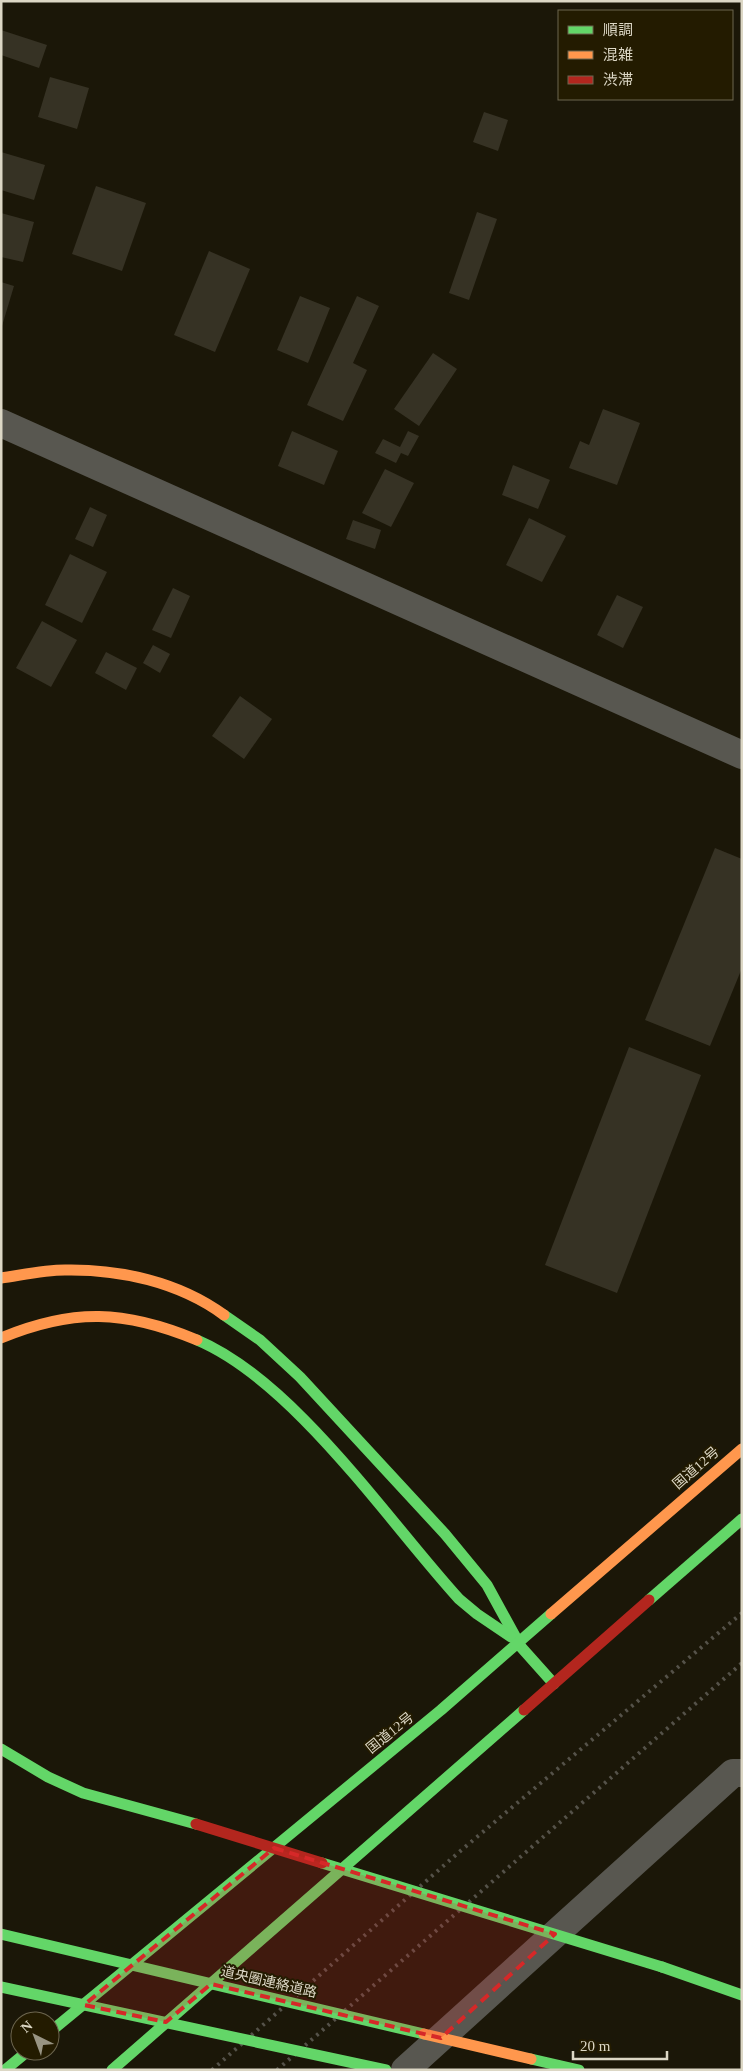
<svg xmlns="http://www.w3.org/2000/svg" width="743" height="2071" font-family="'Times New Roman','Noto Sans JP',serif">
<rect width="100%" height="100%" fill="#1b1708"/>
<g fill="#363224">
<polygon points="1,30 47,45 39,68 1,55"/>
<polygon points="50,77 89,88 77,129 38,117"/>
<polygon points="484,112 508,120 498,151 473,142"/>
<polygon points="1,152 45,165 34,200 1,190"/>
<polygon points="96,186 146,203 122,271 72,254"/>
<polygon points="477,212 497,219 469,300 449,293"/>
<polygon points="1,213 34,222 23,262 1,257"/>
<polygon points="209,251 250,269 215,352 174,335"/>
<polygon points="1,282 14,286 2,326 1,326"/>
<polygon points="300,296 330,308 308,363 277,350"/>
<polygon points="357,296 379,306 353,363 367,370 343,421 307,405"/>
<polygon points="433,353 457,369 419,426 394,409"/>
<polygon points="603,409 640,423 617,485 569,468 580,441 589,445"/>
<polygon points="292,431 338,451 324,485 278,466"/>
<polygon points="408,431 419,436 408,456 401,453 396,463 375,453 383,439 400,447"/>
<polygon points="513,465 550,480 538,509 502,495"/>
<polygon points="385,469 414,483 391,527 362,513"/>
<polygon points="90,507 107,515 93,547 75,539"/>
<polygon points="529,518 566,536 542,582 506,565"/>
<polygon points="353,520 381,530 375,549 346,539"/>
<polygon points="70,554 107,572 82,623 45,605"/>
<polygon points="173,588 190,596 171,638 152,630"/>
<polygon points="617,595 643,607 623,648 597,635"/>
<polygon points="42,621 77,640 51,687 16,668"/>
<polygon points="153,645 170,654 160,673 143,663"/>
<polygon points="106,652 137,668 126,690 95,673"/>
<polygon points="240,696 272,719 244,759 212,736"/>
<polygon points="715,848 742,859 742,968 710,1046 645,1020"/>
<polygon points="629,1047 701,1075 617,1293 545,1265"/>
</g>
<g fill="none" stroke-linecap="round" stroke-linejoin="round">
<g stroke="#585750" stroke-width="28">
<polyline points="1,423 742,755"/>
<polyline points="405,2070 733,1773 742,1773"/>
</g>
<g stroke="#63d668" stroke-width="11">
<polyline points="224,1315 260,1340 300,1377 445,1534 487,1585 521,1647 554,1684"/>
<path d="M 197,1340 C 294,1381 388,1521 459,1599 L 477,1614 L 511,1637"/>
<polyline points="649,1600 742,1519"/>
<polyline points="1,1749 48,1777 83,1793 196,1824"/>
<polyline points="662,1967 742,1995"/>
<polyline points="50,2032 441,1710 551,1614"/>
<polyline points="531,2059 579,2070"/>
<polyline points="5,2070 28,2051"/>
<polyline points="112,2070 524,1710"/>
</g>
<g stroke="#ff974d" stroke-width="11">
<path d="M 1,1278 C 22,1275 44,1270 65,1270 C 120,1269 179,1282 224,1315"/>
<path d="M 1,1338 C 73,1308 125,1310 197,1340"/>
<polyline points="551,1614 742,1449"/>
</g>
<polyline stroke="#b3261e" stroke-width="11" points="524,1710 649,1600"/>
<g stroke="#555249" stroke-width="4" stroke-dasharray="2.5 5" stroke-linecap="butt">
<polyline points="212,2070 458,1853 742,1613"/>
<polyline points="277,2070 742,1663"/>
</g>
<g stroke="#63d668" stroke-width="11">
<polyline points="322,1863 662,1967"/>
<polyline points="1,1934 424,2034"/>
<polyline points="1,1987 386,2070"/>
</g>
<polyline stroke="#ff974d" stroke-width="11" points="424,2034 531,2059"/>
<polyline stroke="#b3261e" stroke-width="11" points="196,1824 322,1863"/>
</g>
<path fill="#d62828" fill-opacity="0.2" stroke="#d62828" stroke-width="4" stroke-dasharray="10 6" stroke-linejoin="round" d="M 274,1848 L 555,1934 L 441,2038 L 211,1984 L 166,2022 L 84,2005 Z"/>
<g text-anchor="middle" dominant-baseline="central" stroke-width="4" stroke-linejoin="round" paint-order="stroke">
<g font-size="14" fill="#dcd7c5" stroke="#231b00">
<text transform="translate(696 1468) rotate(-41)">国道12号</text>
<text transform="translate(390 1733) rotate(-39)">国道12号</text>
<text transform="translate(269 1982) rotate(13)">道央圏連絡道路</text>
</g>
</g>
<rect width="743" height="2071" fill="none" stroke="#dcd7c5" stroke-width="5"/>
<rect x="558" y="10" width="175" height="90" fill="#231b00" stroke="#6d664f"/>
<rect x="568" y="26" width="25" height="8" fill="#63d668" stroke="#6d664f"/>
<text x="603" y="35" font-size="15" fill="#dcd7c5">順調</text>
<rect x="568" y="51" width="25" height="8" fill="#ff974d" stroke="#6d664f"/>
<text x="603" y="60" font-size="15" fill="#dcd7c5">混雑</text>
<rect x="568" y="76" width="25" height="8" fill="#b3261e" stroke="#6d664f"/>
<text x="603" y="85" font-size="15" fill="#dcd7c5">渋滞</text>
<g transform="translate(35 2036) rotate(318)"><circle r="24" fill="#231b00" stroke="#6d664f"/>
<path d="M0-4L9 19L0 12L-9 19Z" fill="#989483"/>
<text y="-8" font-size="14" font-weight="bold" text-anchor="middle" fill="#dcd7c5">N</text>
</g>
<path d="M573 2051v8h94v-8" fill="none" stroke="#dcd7c5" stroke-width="2.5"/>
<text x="580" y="2051" font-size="15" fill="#dcd7c5" stroke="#231b00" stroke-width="4" paint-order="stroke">20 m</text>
</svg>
